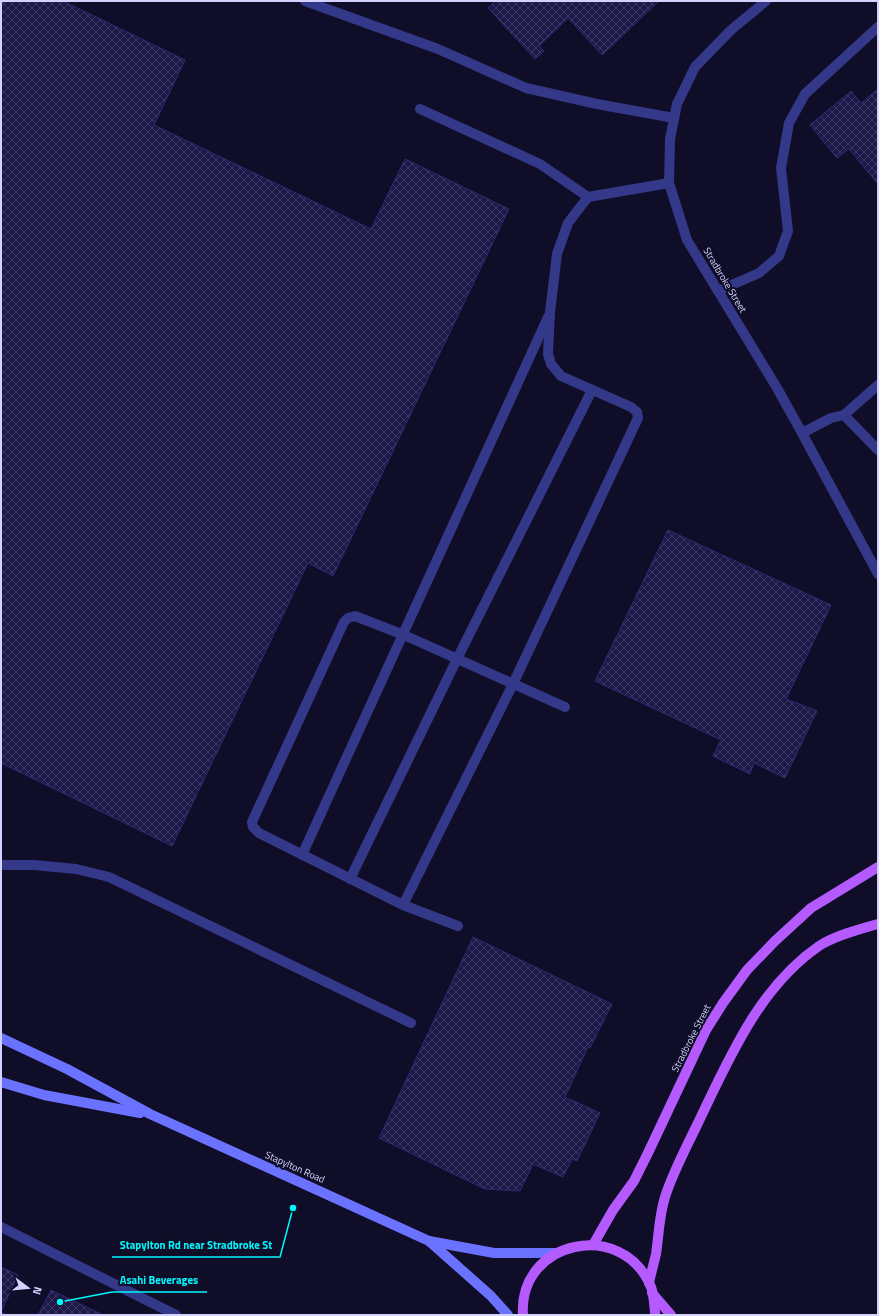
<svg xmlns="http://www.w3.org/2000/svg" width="879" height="1316" font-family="'Titillium Web',sans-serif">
<defs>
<pattern id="building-cross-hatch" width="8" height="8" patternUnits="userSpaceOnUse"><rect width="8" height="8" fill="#1e1849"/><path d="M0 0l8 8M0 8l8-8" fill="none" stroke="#3e3964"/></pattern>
</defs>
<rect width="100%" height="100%" fill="#0f0d27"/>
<g fill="url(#building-cross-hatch)" stroke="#312877">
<polygon points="1,1 63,1 185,60 154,125 371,229 405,159 509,209 333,576 308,563 172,846 1,763"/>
<polygon points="495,1 659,1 602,55 568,18 539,46 544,51 535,59 488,8"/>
<polygon points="878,89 878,184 849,149 837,158 810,125 851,91 861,103"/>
<polygon points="668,530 831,605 786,699 817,711 785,778 754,763 750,774 713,756 721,740 595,681"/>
<polygon points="473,937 612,1004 590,1048 588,1047 565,1097 600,1113 577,1161 572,1159 563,1177 533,1164 520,1191 485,1189 379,1138"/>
<polygon points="1,1267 18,1275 1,1312 7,1315 1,1315"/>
<polygon points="51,1290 103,1315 38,1315"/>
</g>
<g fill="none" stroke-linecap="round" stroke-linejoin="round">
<g stroke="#343889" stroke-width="10">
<polyline points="305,1 438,49 526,88 597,104 674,118"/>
<polyline points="420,109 540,164 588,197 669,183"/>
<polyline points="718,291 759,273 779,256 788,231 781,168 789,123 805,94 878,27"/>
<polyline points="844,415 878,450"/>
<polyline points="802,433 831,418 844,415 878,385"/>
<polyline points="302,855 548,317"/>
<polyline points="1,865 34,865 76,869 109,877 411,1023"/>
<polyline points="350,879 457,659 592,390"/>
<polyline points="403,905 259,833 253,827 252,822 344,622 348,618 355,616 404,635 565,707"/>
<polyline points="458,926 403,905 513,684 638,418 637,412 631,407 561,376 551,364 548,354 550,312 557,254 568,223 588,197"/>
<polyline points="1,1227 176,1315"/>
</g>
<polyline stroke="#343889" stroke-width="10" points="766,1 731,30 695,67 677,104 670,139 669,183 687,240 777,388 802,433 878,574"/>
<g stroke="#6a72ff" stroke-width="10">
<polyline points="1,1038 67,1069 150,1114 429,1241 494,1253 556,1253"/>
<polyline points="1,1082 44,1095 140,1113"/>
<polyline points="429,1241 491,1296 508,1315"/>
</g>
<g stroke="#b45aff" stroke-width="10">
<polyline points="593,1245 613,1210 634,1181 648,1153 706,1030 723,1003 747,970 775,941 811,908 878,867"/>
<path d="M 649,1283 C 651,1273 654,1263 656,1254 C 659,1234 659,1216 665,1197 C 673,1172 686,1148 697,1125 C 728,1061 758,988 819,946 C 834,936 860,929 878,924"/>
<polyline points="652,1293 671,1315"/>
<path d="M 523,1315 C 518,1240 623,1218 651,1287 C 654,1295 654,1304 655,1312 L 655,1315"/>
</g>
</g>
<g text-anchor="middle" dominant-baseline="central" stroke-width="4" stroke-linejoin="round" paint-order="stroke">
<g font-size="10" fill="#d4d3ff" stroke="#0f0d27">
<text transform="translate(725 280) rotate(59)">Stradbroke Street</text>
<text transform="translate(691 1038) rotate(-63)">Stradbroke Street</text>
<text transform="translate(295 1167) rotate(24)">Stapylton Road</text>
</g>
</g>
<path fill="none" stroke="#00f8fe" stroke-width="1.5" d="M293 1208L280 1257H112M60 1302L112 1292H207"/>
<g fill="#00f8fe" stroke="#0f0d27" stroke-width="1.5">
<circle cx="293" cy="1208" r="4"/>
<circle cx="60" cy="1302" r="4"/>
</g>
<g font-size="11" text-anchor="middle" font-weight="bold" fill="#00f8fe" stroke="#0f0d27" stroke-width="4" stroke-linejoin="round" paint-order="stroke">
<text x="196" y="1249">Stapylton Rd near Stradbroke St</text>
<text x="159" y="1284">Asahi Beverages</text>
</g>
<rect width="879" height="1316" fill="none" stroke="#d4d3ff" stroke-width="4"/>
<g transform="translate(28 1288) rotate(106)" stroke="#0f0d27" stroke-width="3" paint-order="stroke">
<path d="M0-3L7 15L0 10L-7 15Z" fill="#d4d3ff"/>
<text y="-6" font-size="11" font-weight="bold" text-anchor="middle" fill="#d4d3ff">N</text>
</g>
</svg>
